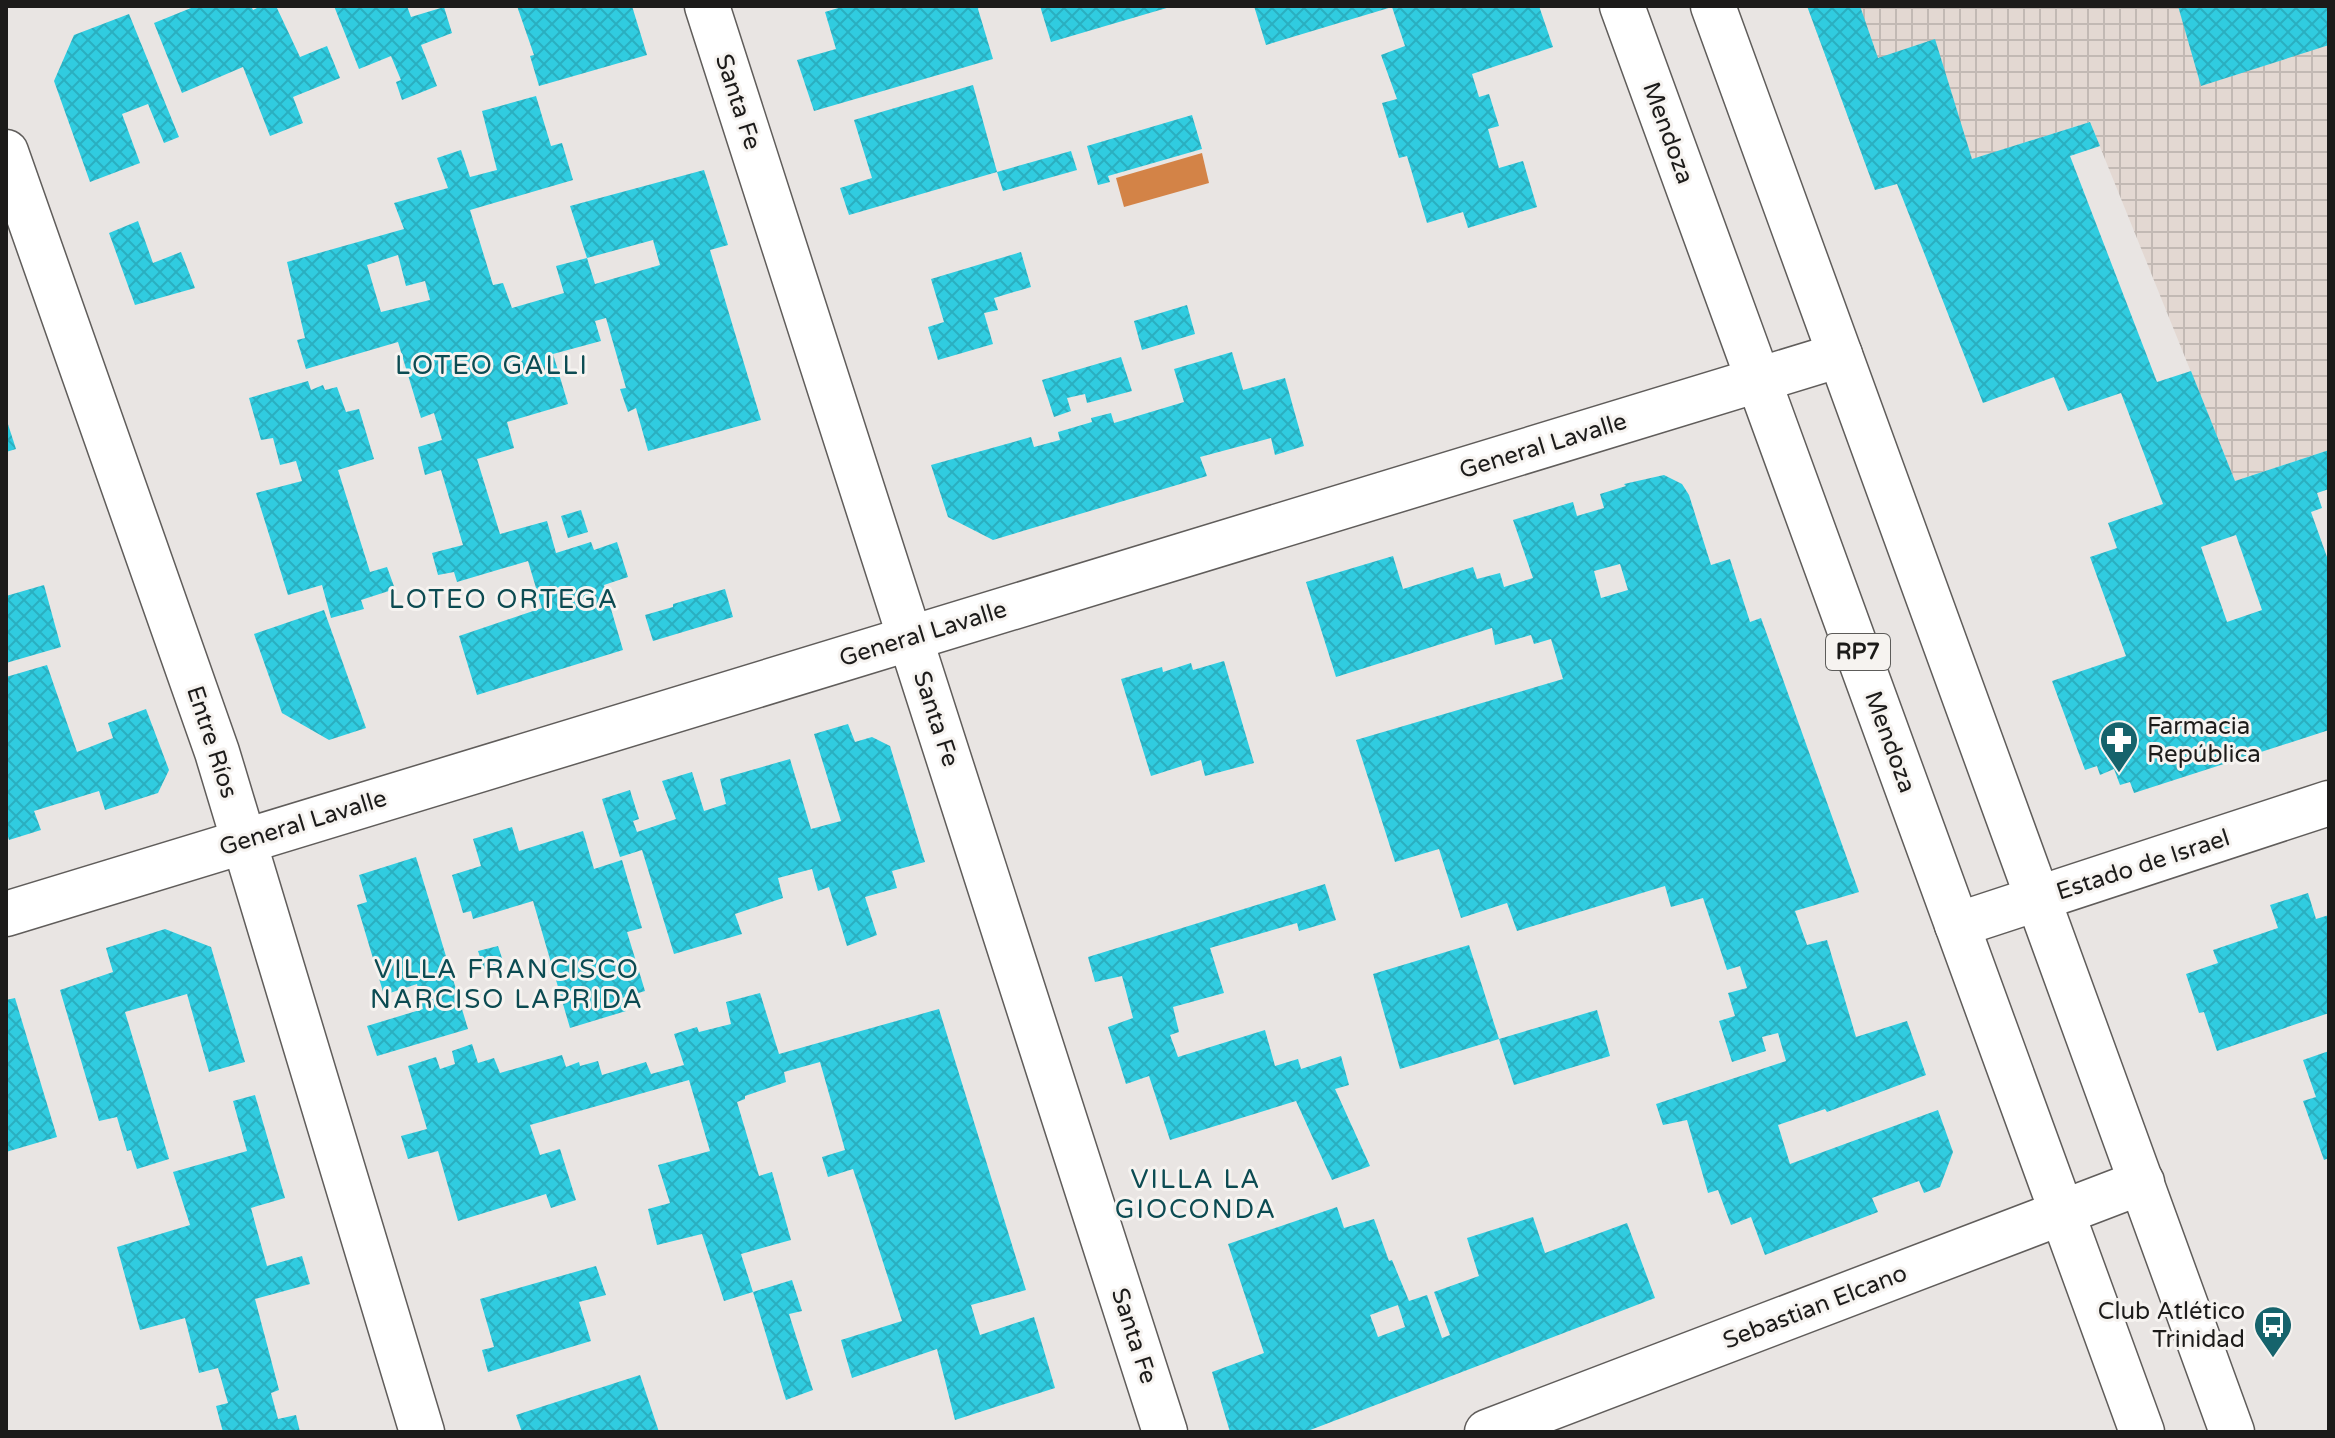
<svg xmlns="http://www.w3.org/2000/svg" width="2335" height="1438" font-family="'Varela Round',sans-serif">
<defs>
<pattern id="industrial-grid" width="8" height="8" patternUnits="userSpaceOnUse" patternTransform="scale(2)"><rect width="8" height="8" fill="#e3d8d2"/><path d="M0 4h8M4 0v8" fill="none" stroke="#c2b9b4"/></pattern>
<pattern id="building-cross-hatch" width="8" height="8" patternUnits="userSpaceOnUse" patternTransform="scale(2)"><rect width="8" height="8" fill="#30cce0"/><path d="M0 0l8 8M0 8l8-8" fill="none" stroke="#2aafc0"/></pattern>
</defs>
<rect width="100%" height="100%" fill="#e9e5e3"/>
<polygon fill="url(#industrial-grid)" points="1807,6 2329,6 2329,450 2235,481 2090,122 1875,190"/>
<polygon fill="#d38347" points="1202,153 1209,183 1124,207 1116,178"/>
<g fill="url(#building-cross-hatch)" fill-rule="evenodd">
<polygon points="196,6 251,6 253,10 261,6 276,6 300,57 327,46 340,78 293,97 303,123 270,136 243,67 182,93 154,23"/>
<polygon points="334,6 407,6 411,17 444,7 452,33 421,45 437,86 402,100 396,82 401,80 391,56 359,69"/>
<polygon points="517,6 632,6 647,55 539,86 530,56 534,55"/>
<polygon points="845,6 979,6 978,9 993,59 814,111 797,60 836,49 825,12"/>
<polygon points="1040,6 1170,6 1170,7 1051,42"/>
<polygon points="1254,6 1539,6 1553,47 1472,74 1479,97 1489,94 1499,126 1488,129 1499,168 1523,161 1537,207 1468,228 1463,212 1427,223 1407,156 1399,158 1382,103 1397,99 1381,55 1405,46 1392,7 1266,45"/>
<path d="M 1807,6 L 1860,6 L 1878,58 L 1935,39 L 1972,159 L 2090,122 L 2100,146 L 2070,156 L 2157,382 L 2191,371 L 2235,481 L 2329,450 L 2329,489 L 2317,493 L 2322,508 L 2311,512 L 2327,557 L 2329,556 L 2329,730 L 2134,793 L 2130,782 L 2120,785 L 2114,769 L 2100,775 L 2097,766 L 2085,770 L 2052,681 L 2126,656 L 2090,557 L 2117,548 L 2108,523 L 2163,504 L 2121,393 L 2068,411 L 2054,377 L 1983,403 L 1897,184 L 1875,190 ZM 2236,535 L 2262,610 L 2227,622 L 2201,547 Z"/>
<polygon points="2178,6 2329,6 2329,45 2201,86"/>
<polygon points="129,14 179,137 164,143 148,104 122,114 140,163 90,182 54,81 74,35"/>
<polygon points="973,85 997,172 849,215 840,188 872,178 854,120"/>
<path d="M 536,96 L 551,146 L 562,143 L 573,180 L 470,210 L 493,285 L 503,283 L 512,308 L 564,293 L 556,266 L 587,258 L 595,284 L 660,265 L 653,240 L 587,258 L 570,206 L 704,170 L 728,245 L 710,250 L 761,420 L 648,451 L 636,408 L 628,412 L 620,389 L 626,388 L 606,318 L 595,321 L 601,341 L 553,354 L 568,404 L 507,422 L 514,448 L 477,459 L 500,534 L 547,521 L 556,553 L 591,542 L 594,550 L 617,542 L 628,577 L 604,585 L 623,650 L 477,695 L 459,636 L 542,608 L 528,561 L 457,582 L 454,572 L 438,575 L 432,553 L 463,545 L 441,470 L 425,475 L 418,447 L 442,440 L 434,413 L 421,418 L 398,342 L 306,369 L 297,340 L 305,338 L 287,262 L 404,229 L 394,203 L 448,188 L 437,158 L 461,150 L 470,177 L 497,170 L 482,111 ZM 398,255 L 406,286 L 425,281 L 430,300 L 381,312 L 367,265 Z"/>
<polygon points="1192,115 1202,149 1108,176 1110,182 1098,185 1087,146"/>
<polygon points="1071,151 1077,170 1003,191 997,172"/>
<polygon points="138,221 153,263 181,252 195,288 135,305 109,233"/>
<polygon points="1021,252 1031,287 994,298 998,310 984,313 993,344 938,360 928,327 944,322 931,279"/>
<polygon points="1187,305 1195,334 1142,350 1134,321"/>
<polygon points="1232,352 1243,390 1285,378 1304,446 1275,455 1271,438 1200,457 1207,476 993,540 948,517 931,465 1031,437 1034,447 1060,440 1058,432 1092,422 1091,418 1111,413 1114,423 1184,402 1174,369"/>
<polygon points="1121,357 1132,391 1087,403 1085,394 1067,398 1071,411 1054,417 1042,380"/>
<polygon points="308,381 311,390 323,385 325,390 337,387 346,412 359,409 374,459 338,470 370,572 387,567 395,589 361,600 364,609 331,618 322,585 288,595 256,493 302,481 296,461 280,465 273,438 261,440 249,398"/>
<polygon points="6,418 16,449 6,452"/>
<path d="M 1664,475 L 1682,484 L 1689,495 L 1711,565 L 1730,559 L 1750,622 L 1761,618 L 1859,892 L 1795,911 L 1807,945 L 1827,940 L 1856,1037 L 1907,1021 L 1926,1075 L 1827,1112 L 1825,1109 L 1778,1125 L 1790,1164 L 1938,1110 L 1953,1152 L 1940,1187 L 1924,1193 L 1919,1181 L 1872,1198 L 1878,1212 L 1765,1255 L 1751,1217 L 1731,1225 L 1718,1190 L 1708,1193 L 1687,1120 L 1663,1125 L 1656,1104 L 1786,1061 L 1778,1033 L 1762,1037 L 1766,1051 L 1732,1062 L 1719,1021 L 1735,1016 L 1728,993 L 1747,988 L 1740,966 L 1727,970 L 1703,898 L 1671,907 L 1665,886 L 1517,931 L 1507,903 L 1461,918 L 1439,849 L 1395,862 L 1356,740 L 1563,679 L 1551,639 L 1534,644 L 1531,635 L 1495,645 L 1492,628 L 1336,677 L 1306,582 L 1393,556 L 1403,589 L 1473,567 L 1477,579 L 1500,573 L 1504,587 L 1533,578 L 1513,520 L 1573,502 L 1577,516 L 1604,508 L 1600,494 L 1626,486 L 1624,484 ZM 1620,564 L 1628,590 L 1601,598 L 1594,571 Z"/>
<polygon points="581,510 588,532 568,538 561,516"/>
<polygon points="44,585 61,647 6,663 6,596"/>
<polygon points="725,589 733,617 653,641 645,615 673,607 673,604"/>
<polygon points="324,610 366,728 329,740 282,713 254,634"/>
<polygon points="1224,661 1254,763 1205,776 1201,760 1151,776 1121,679 1162,667 1163,672 1191,663 1193,670"/>
<polygon points="47,665 77,752 113,738 108,723 146,709 169,770 158,793 105,810 99,791 34,811 41,830 9,840 6,830 6,677"/>
<polygon points="848,724 855,742 872,737 890,746 925,862 892,871 897,888 865,897 877,935 847,946 829,887 818,891 812,869 778,878 783,898 735,914 742,934 674,954 642,850 620,857 602,799 630,790 639,819 633,821 637,832 676,819 662,781 692,772 704,811 726,804 720,779 790,759 811,829 841,821 814,734"/>
<polygon points="512,827 519,851 583,831 594,869 622,860 642,928 627,932 645,991 622,998 626,1011 570,1028 533,901 473,919 471,911 463,913 452,875 481,866 473,839"/>
<polygon points="416,857 468,1029 377,1056 367,1026 423,1009 417,984 384,995 357,905 367,902 359,875"/>
<polygon points="1325,884 1336,920 1299,931 1297,923 1210,948 1224,993 1173,1007 1179,1032 1170,1035 1178,1057 1265,1030 1275,1066 1298,1059 1301,1069 1341,1056 1349,1085 1335,1089 1370,1166 1332,1180 1296,1101 1170,1140 1149,1076 1126,1084 1108,1027 1133,1018 1122,976 1095,982 1088,957"/>
<polygon points="2308,893 2316,919 2329,915 2329,1013 2217,1051 2204,1012 2199,1013 2186,974 2218,963 2213,950 2278,928 2270,905"/>
<polygon points="165,929 211,947 245,1062 209,1072 187,994 125,1012 169,1159 137,1169 131,1150 127,1151 117,1117 99,1121 60,990 113,972 106,948"/>
<polygon points="1469,945 1499,1039 1400,1069 1373,974"/>
<polygon points="498,946 504,964 484,969 478,951"/>
<polygon points="760,993 779,1054 939,1009 1026,1290 971,1305 980,1335 1034,1317 1055,1388 955,1420 937,1349 852,1378 841,1340 902,1321 853,1169 828,1177 822,1157 845,1150 820,1062 784,1072 786,1082 745,1096 745,1099 737,1102 759,1176 772,1172 791,1240 741,1254 753,1292 792,1280 802,1311 789,1314 813,1390 786,1400 753,1292 724,1301 702,1234 657,1245 648,1209 670,1203 658,1165 710,1151 689,1080 530,1125 540,1155 560,1149 576,1200 551,1208 546,1194 458,1221 438,1151 408,1159 401,1136 427,1129 408,1066 436,1057 440,1069 455,1064 452,1051 472,1044 478,1063 494,1058 500,1073 562,1055 566,1067 579,1062 580,1066 598,1061 602,1075 646,1062 651,1074 684,1065 674,1034 697,1027 699,1032 731,1024 726,1002"/>
<polygon points="15,998 57,1137 6,1152 6,1000"/>
<polygon points="1597,1010 1610,1056 1514,1085 1499,1039"/>
<polygon points="2329,1051 2329,1158 2324,1160 2303,1101 2316,1097 2303,1060"/>
<polygon points="255,1095 285,1198 251,1208 258,1234 267,1266 302,1256 310,1284 255,1299 279,1390 271,1393 278,1419 296,1415 300,1432 223,1432 216,1406 228,1403 218,1368 199,1373 185,1318 140,1330 117,1247 190,1225 173,1172 247,1151 233,1101"/>
<path d="M 1337,1207 L 1344,1228 L 1374,1219 L 1389,1261 L 1392,1260 L 1409,1301 L 1427,1295 L 1442,1338 L 1450,1335 L 1434,1292 L 1479,1276 L 1467,1238 L 1533,1217 L 1545,1253 L 1627,1223 L 1655,1298 L 1305,1432 L 1230,1432 L 1212,1372 L 1264,1353 L 1228,1244 ZM 1398,1305 L 1405,1327 L 1378,1337 L 1370,1315 Z"/>
<polygon points="596,1266 606,1295 579,1302 591,1341 488,1372 482,1350 494,1347 480,1299"/>
<polygon points="640,1375 659,1432 522,1432 516,1415"/>
</g>
<g fill="none" stroke-linecap="round" stroke-linejoin="round">
<g stroke="#605d5b" stroke-width="47">
<g id="minor">
<polyline points="707,6 1165,1432"/>
<polyline points="6,152 217,752 422,1432"/>
<polyline points="6,914 1840,355"/>
<polyline points="1957,925 2329,803"/>
<polyline points="1487,1432 2142,1182"/>
</g>
</g>
<g stroke="#605d5b" stroke-width="47">
<g id="major">
<polyline points="1622,6 2142,1432"/>
<polyline points="1713,6 2232,1432"/>
</g>
</g>
<use href="#minor" stroke="#fff" stroke-width="44"/>
<use href="#major" stroke="#fff" stroke-width="44"/>
</g>
<defs>
<g id="pharmacy-pin" transform="scale(2)"><path d="M0 17L-7.5 6A9.5 9.5 0 1 1 7.5 6Z" fill="#16636c" stroke="#f6f3f0"/><path d="M-2-6h4v4h4v4h-4v4h-4v-4h-4v-4h4Z" fill="#fff"/></g>
<g id="bus-pin" transform="scale(2)"><path d="M0 17L-7.5 6A9.5 9.5 0 1 1 7.5 6Z" fill="#16636c" stroke="#f6f3f0"/><path d="M-5-6H5V4H4V6H2V4H-2V6H-4V4H-5ZM-3.5-4V0h7V-4ZM-3.5 1.2v1.5H-2V1.2ZM2 1.2v1.5H3.5V1.2Z" fill="#fff"/></g>
</defs>
<g fill-rule="evenodd">
<use href="#pharmacy-pin" x="2119" y="740"/>
<use href="#bus-pin" x="2273" y="1325"/>
</g>
<g text-anchor="middle" dominant-baseline="central" stroke-width="6" stroke-linejoin="round" paint-order="stroke">
<rect fill="#f6f3f0" stroke="#5d5c5a" stroke-width="2" x="1826" y="634" width="64" height="36" rx="6"/>
<g font-size="22" font-weight="bold" fill="#1c1b1a">
<text x="1858" y="652">RP7</text>
</g>
<g font-size="24" fill="#1c1b1a" stroke="#f6f3f0">
<text transform="translate(738 102) rotate(72)">Santa Fe</text>
<text transform="translate(1668 133) rotate(70)">Mendoza</text>
<text transform="translate(1543 446) rotate(-17)">General Lavalle</text>
<text transform="translate(923 634) rotate(-17)">General Lavalle</text>
<text transform="translate(936 719) rotate(72)">Santa Fe</text>
<text transform="translate(212 742) rotate(72)">Entre Ríos</text>
<text transform="translate(1890 742) rotate(70)">Mendoza</text>
<text transform="translate(303 823) rotate(-17)">General Lavalle</text>
<text transform="translate(2143 865) rotate(-18)">Estado de Israel</text>
<text transform="translate(1815 1307) rotate(-21)">Sebastian Elcano</text>
<text transform="translate(1134 1336) rotate(72)">Santa Fe</text>
</g>
<g font-size="24" fill="#1c1b1a" stroke="#f6f3f0" text-anchor="start">
<text x="2147" y="726">Farmacia<tspan x="2147" dy="28">República</tspan></text>
<text x="2245" y="1311" text-anchor="end">Club Atlético<tspan x="2245" dy="28">Trinidad</tspan></text>
</g>
<g font-size="26" letter-spacing="2" fill="#0c4b52" stroke="#f6f3f0">
<text x="492" y="365">LOTEO GALLI</text>
<text x="504" y="599">LOTEO ORTEGA</text>
<text x="507" y="969">VILLA FRANCISCO<tspan x="507" dy="30">NARCISO LAPRIDA</tspan></text>
<text x="1196" y="1179">VILLA LA<tspan x="1196" dy="30">GIOCONDA</tspan></text>
</g>
</g>
<rect width="2335" height="1438" fill="none" stroke="#1c1b1a" stroke-width="16"/>
</svg>
